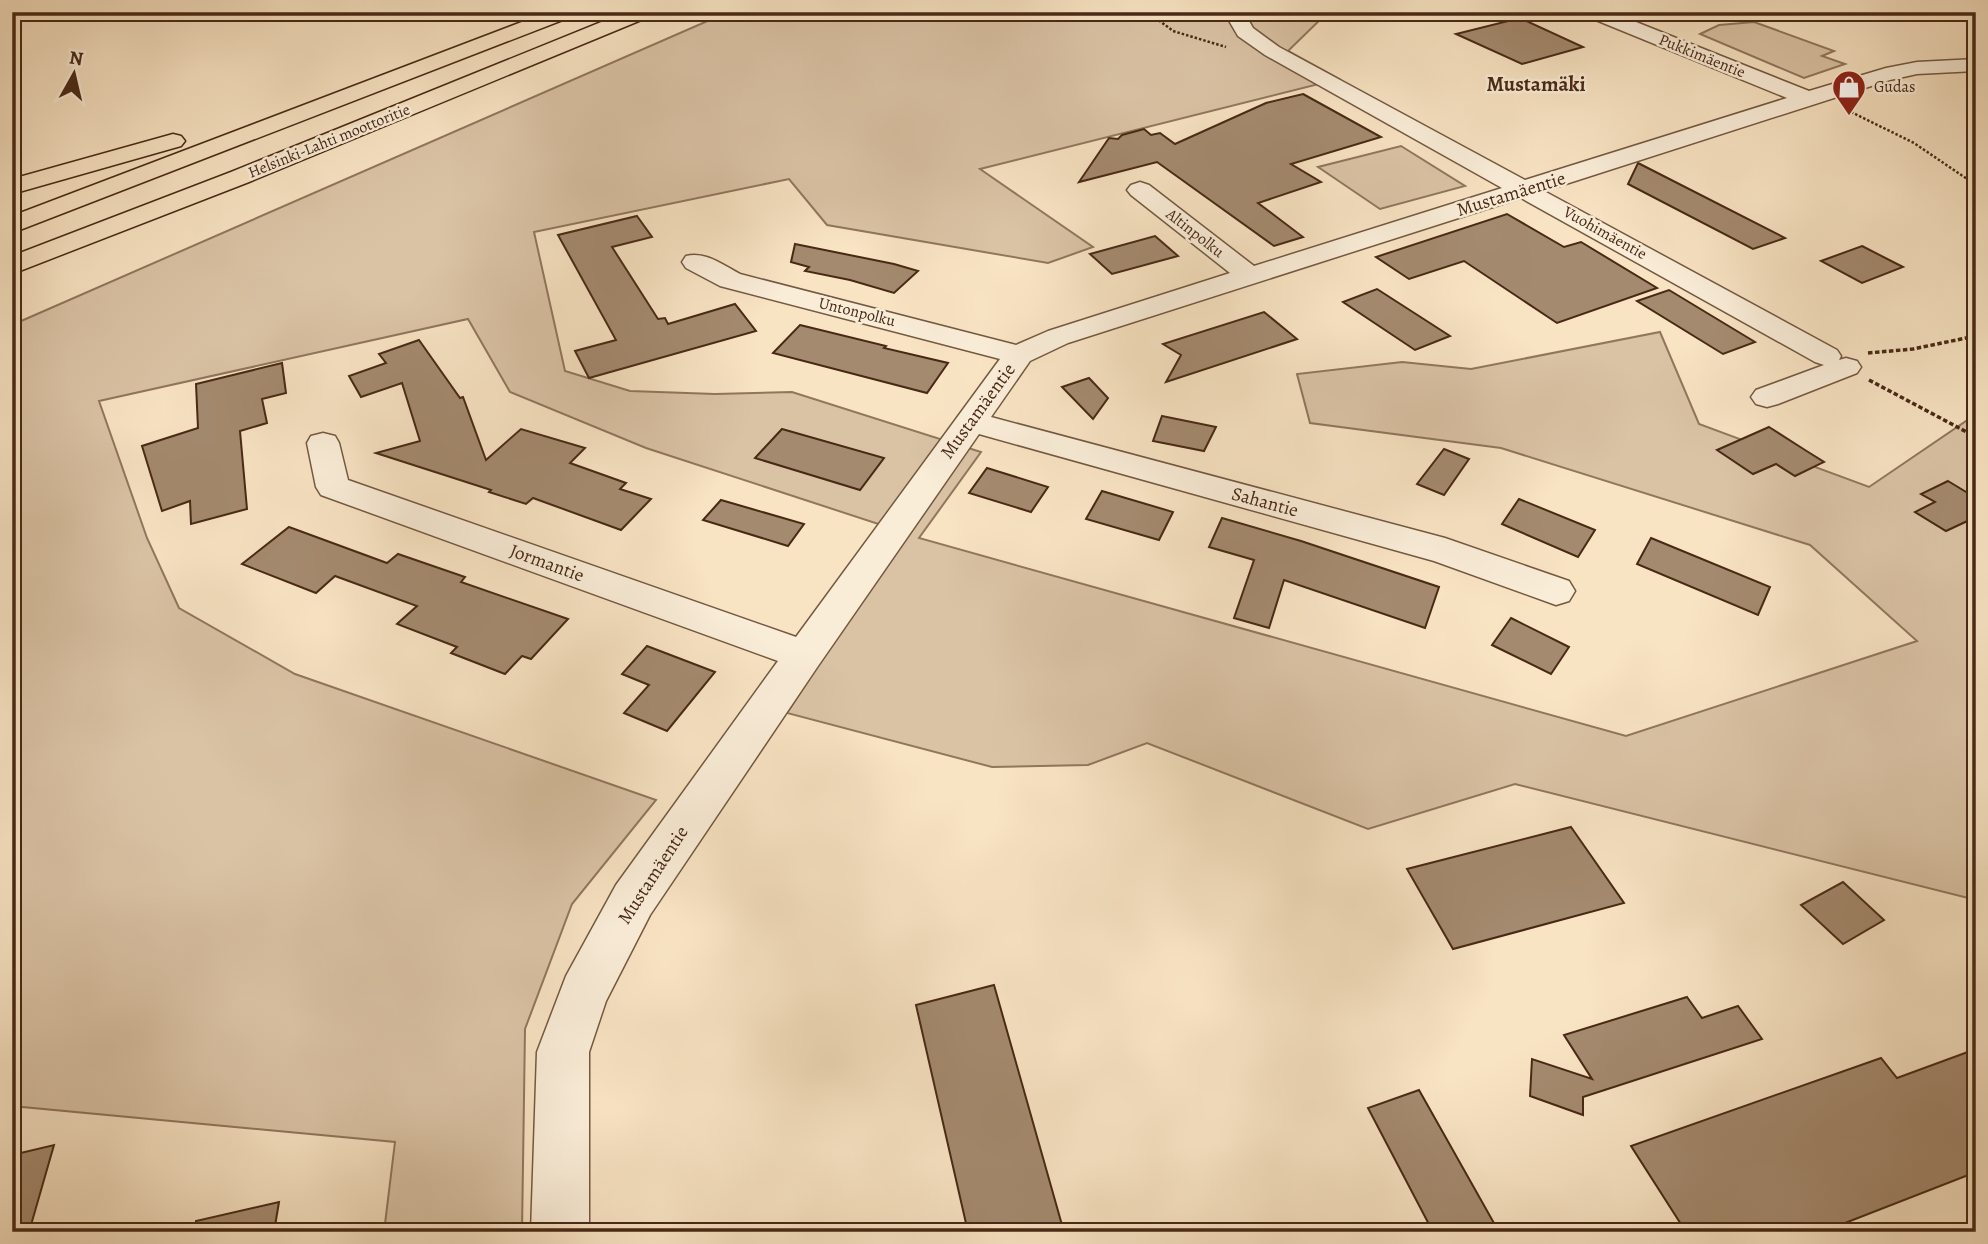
<svg xmlns="http://www.w3.org/2000/svg" width="1988" height="1244" font-family="Alegreya,serif">
<rect width="100%" height="100%" fill="#f8e3c3"/>
<filter id="stains"><feTurbulence type="fractalNoise" baseFrequency=".00286" numOctaves="4"/><feColorMatrix values="0 0 0 0 .2 0 0 0 0 .09 0 0 0 0 .02 0 0 0 .5 -.17"/></filter>
<radialGradient id="worn" r=".72"><stop offset=".6" stop-color="#630" stop-opacity="0"/><stop offset="1" stop-color="#630" stop-opacity=".3"/></radialGradient>
<g fill="#dac3a5" stroke="#91765d" stroke-width="2">
<polygon points="728,12 1328,12 1288,51 1339,79 980,169 1093,247 1048,263 827,225 789,179 534,232 565,371 630,391 715,394 792,392 981,452 919,538 1626,736 1917,641 1810,545 1501,448 1310,423 1297,374 1402,362 1471,369 1660,332 1699,424 1869,487 1972,417 1976,419 1976,900 1515,784 1368,829 1147,743 1088,765 992,767 787,713 903,532 646,448 510,392 468,319 99,401 147,538 179,608 295,674 656,800 572,904 525,1029 522,1232 384,1232 395,1142 12,1106 12,325"/>
<polygon points="1754,22 1834,51 1822,56 1845,64 1804,78 1700,34 1719,25"/>
<polygon points="1401,146 1465,186 1380,209 1318,167"/>
</g>
<g fill="#a48a6f" stroke="#482915" stroke-width="2">
<polygon points="1520,18 1583,47 1522,64 1456,34"/>
<polygon points="1303,94 1381,137 1291,164 1321,182 1258,203 1303,237 1274,246 1157,162 1079,182 1109,138 1118,139 1122,135 1144,129 1151,135 1160,133 1175,144 1266,103"/>
<polygon points="1638,163 1785,238 1753,249 1628,184"/>
<polygon points="1507,214 1564,247 1581,242 1657,288 1557,323 1464,261 1409,279 1376,257"/>
<polygon points="637,216 652,237 612,247 658,319 665,318 668,324 735,304 756,331 589,378 575,351 616,340 558,235"/>
<polygon points="1155,236 1178,256 1112,274 1090,254"/>
<polygon points="795,244 894,264 918,271 894,293 850,280 805,271 809,267 791,262"/>
<polygon points="1862,246 1903,267 1862,283 1821,261"/>
<polygon points="1377,289 1450,336 1415,350 1343,302"/>
<polygon points="1669,290 1755,342 1723,354 1637,301"/>
<polygon points="1264,312 1297,339 1166,382 1181,355 1163,344"/>
<polygon points="800,325 886,346 884,348 948,363 927,393 773,353"/>
<polygon points="419,340 460,398 463,397 486,460 521,429 585,448 570,463 626,483 620,489 651,499 621,530 533,498 526,504 489,492 491,490 376,453 420,441 402,383 361,397 349,376 386,363 379,354"/>
<polygon points="282,363 286,393 262,399 267,423 240,431 247,509 191,524 190,501 162,511 142,446 198,428 196,384"/>
<polygon points="1089,378 1108,398 1093,419 1062,387"/>
<polygon points="1162,416 1216,427 1204,451 1153,441"/>
<polygon points="1769,427 1805,450 1824,462 1795,476 1776,464 1753,474 1717,450"/>
<polygon points="782,429 884,458 860,490 755,458"/>
<polygon points="1444,449 1469,459 1444,495 1417,484"/>
<polygon points="987,468 1048,487 1031,512 969,493"/>
<polygon points="1948,481 1976,498 1976,517 1946,531 1915,512 1935,502 1921,494"/>
<polygon points="1102,491 1173,512 1159,540 1086,519"/>
<polygon points="1519,499 1595,530 1578,557 1502,524"/>
<polygon points="721,500 752,509 804,524 788,546 703,520"/>
<polygon points="1222,518 1301,541 1439,587 1425,628 1284,580 1269,628 1234,618 1254,560 1209,547"/>
<polygon points="289,527 387,563 398,554 465,577 461,582 568,619 531,659 522,656 505,674 451,653 457,647 397,624 417,606 335,576 316,593 242,564"/>
<polygon points="1651,538 1770,587 1758,615 1637,564"/>
<polygon points="1511,618 1569,647 1551,674 1492,645"/>
<polygon points="647,646 715,672 667,731 624,713 649,685 622,674"/>
<polygon points="1571,827 1624,903 1453,949 1407,869"/>
<polygon points="1843,882 1884,920 1843,944 1801,905"/>
<polygon points="994,985 1064,1232 968,1232 916,1005"/>
<polygon points="1687,997 1702,1018 1738,1006 1762,1039 1583,1097 1583,1115 1530,1096 1532,1059 1592,1079 1564,1035"/>
<polygon points="1976,1049 1976,1172 1822,1232 1686,1232 1631,1146 1881,1058 1897,1078"/>
<polygon points="1419,1090 1499,1232 1433,1232 1368,1108"/>
<polygon points="54,1145 29,1232 12,1232 12,1155"/>
<polygon points="279,1202 274,1232 197,1232 196,1221"/>
</g>
<g fill="none" stroke-linecap="round" stroke-linejoin="round">
<g stroke="#745840" stroke-width="3">
<path id="minor" d="M 1224,12 L 1244,12 L 1253,28 L 1279,47 L 1525,180 L 1787,98 L 1586,16 L 1583,12 L 1611,12 L 1809,91 L 1886,68 L 1917,62 L 1976,59 L 1976,71 L 1917,74 L 1890,80 L 1544,191 L 1837,350 L 1841,356 L 1839,360 L 1846,358 L 1857,361 L 1861,367 L 1857,373 L 1778,404 L 1767,407 L 1756,404 L 1751,397 L 1756,390 L 1824,365 L 1815,362 L 1521,198 L 1068,343 L 1030,361 L 991,417 L 1445,538 L 1569,581 L 1575,591 L 1569,601 L 1556,605 L 1434,561 L 979,434 L 818,666 L 650,915 L 606,1001 L 589,1052 L 589,1232 L 531,1232 L 537,1052 L 566,976 L 616,885 L 778,661 L 321,495 L 316,487 L 307,443 L 311,436 L 323,433 L 335,436 L 339,443 L 348,480 L 796,637 L 1000,359 L 720,286 L 686,268 L 682,262 L 686,256 C 706,251 723,265 740,274 L 1016,345 L 1048,331 L 1230,273 L 1131,195 L 1127,190 L 1131,185 L 1140,182 L 1149,185 L 1254,266 L 1502,188 L 1265,55 L 1238,36 Z"/>
</g>
<g stroke="#482915" stroke-width="3">
<g id="highway">
<polygon points="548,12 576,12 573,16 12,233 12,216"/>
<polygon points="626,12 654,12 651,16 249,182 12,274 12,256 231,172"/>
<polygon points="173,134 181,136 185,141 181,146 12,194 12,179"/>
</g>
</g>
<g stroke="#482915" stroke-width="2.5" stroke-dasharray="2.5 2" stroke-linecap="butt">
<polyline points="1148,12 1173,31 1226,47"/>
<polyline points="1847,110 1914,143 1976,185"/>
</g>
<g stroke="#482915" stroke-width="3.5" stroke-dasharray="4.5 2.5" stroke-linecap="butt">
<polyline points="1868,353 1913,349 1976,336"/>
<polyline points="1869,380 1976,437"/>
</g>
<use href="#minor" fill="#faedd8" fill-rule="evenodd"/>
<use href="#highway" fill="#f8e3c3" fill-rule="evenodd"/>
</g>
<defs>
<g id="shop-pin" transform="scale(1.75)"><path d="M0 17L-7.5 6A9.5 9.5 0 1 1 7.5 6Z" fill="#8f2418" stroke="#faedd8"/><path d="M-5-2.5h2.3a2.7 3.5 0 0 1 5.4 0H5L5.5 6h-11ZM-1.5-2.5h3a1.5 2.3 0 0 0-3 0Z" fill="#fff"/></g>
</defs>
<g fill-rule="evenodd">
<use href="#shop-pin" x="1849" y="87"/>
</g>
<g text-anchor="middle" dominant-baseline="central" stroke-width="5" stroke-linejoin="round" paint-order="stroke">
<g font-size="16" fill="#482915" stroke="#faedd8">
<text transform="translate(1702 56) rotate(22)">Pukkimäentie</text>
<text transform="translate(329 141) rotate(-22)">Helsinki-Lahti moottoritie</text>
<text transform="translate(1195 233) rotate(38)">Altinpolku</text>
<text transform="translate(1605 233) rotate(29)">Vuohimäentie</text>
<text transform="translate(857 312) rotate(14)">Untonpolku</text>
</g>
<g font-size="16" fill="#482915" stroke="#faedd8" text-anchor="start">
<text x="1874" y="87">Gudas</text>
</g>
<g font-size="19" fill="#482915" stroke="#faedd8">
<text transform="translate(1511 194) rotate(-17)">Mustamäentie</text>
<text transform="translate(978 411) rotate(-54)">Mustamäentie</text>
<text transform="translate(1265 502) rotate(15)">Sahantie</text>
<text transform="translate(547 563) rotate(20)">Jormantie</text>
<text transform="translate(653 875) rotate(-57)">Mustamäentie</text>
</g>
<g font-size="21" font-weight="bold" fill="#482915" stroke="#faedd8">
<text x="1536" y="84">Mustamäki</text>
</g>
</g>
<rect width="1988" height="1244" fill="none" stroke="#f8e3c3" stroke-width="42"/>
<rect x="14" y="14" width="1960" height="1216" fill="none" stroke="#482915" stroke-width="3.5"/>
<rect x="21" y="21" width="1946" height="1202" fill="none" stroke="#482915" stroke-width="2"/>
<g transform="translate(74 74) rotate(8)" stroke="#faedd8" stroke-width="5" paint-order="stroke">
<path d="M0-5L12 26L0 18L-12 26Z" fill="#482915"/>
<text y="-10" font-size="19" font-weight="bold" text-anchor="middle" fill="#482915">N</text>
</g>
<rect width="100%" height="100%" filter="url(#stains)"/>
<rect width="100%" height="100%" fill="url(#worn)"/>
</svg>
